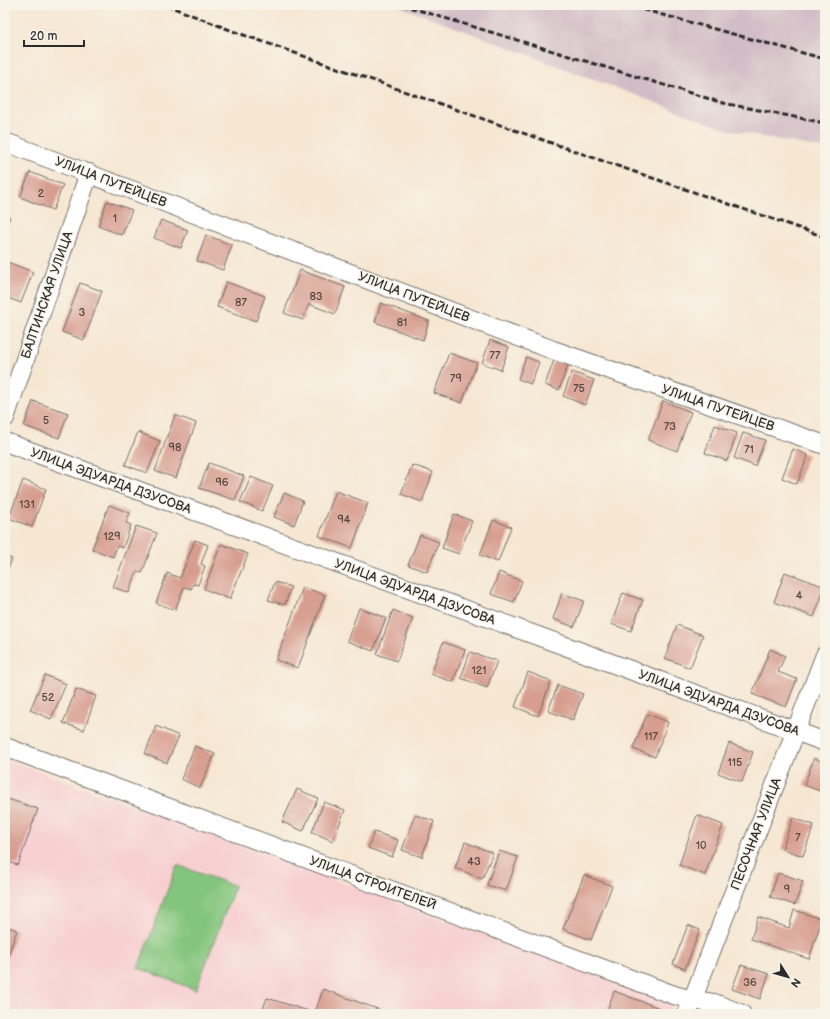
<svg xmlns="http://www.w3.org/2000/svg" width="830" height="1019" font-family="'Balsamiq Sans',sans-serif">
<rect width="100%" height="100%" fill="#f7f3e8"/>
<filter id="ink" filterUnits="userSpaceOnUse"><feTurbulence type="fractalNoise" baseFrequency=".025" numOctaves="2"/><feDisplacementMap in="SourceGraphic" scale="8" xChannelSelector="R" yChannelSelector="G"/><feConvolveMatrix kernelMatrix="1 2 1 2 8 2 1 2 1" color-interpolation-filters="sRGB"/></filter>
<filter id="wash" filterUnits="userSpaceOnUse"><feTurbulence type="fractalNoise" baseFrequency=".012" numOctaves="4" result="noise"/><feDisplacementMap in="SourceGraphic" scale="16" xChannelSelector="R" yChannelSelector="G"/><feGaussianBlur stdDeviation="0.9" result="paint"/><feColorMatrix in="noise" values="0 0 0 0 0 0 0 0 0 0 0 0 0 0 0 0 0 1.4 0 .05"/><feComposite in="paint" operator="in"/></filter>
<g filter="url(#wash)">
<rect width="100%" height="100%" fill="#f6e7d3"/>
<polygon fill="#f7cfd1" points="5,759 671,1003 667,1014 5,1014"/>
<polygon fill="#d2bdc6" points="396,5 825,5 825,149 725,129"/>
<polygon fill="#84c57d" stroke="#587854" points="177,865 235,886 196,990 138,968"/>
<g id="blocks">
<g fill="#d79d8f">
<polygon points="30,172 63,185 53,210 20,197"/>
<polygon points="107,201 132,210 122,235 98,226"/>
<polygon points="5,216 10,217 5,230"/>
<polygon points="161,220 188,230 181,248 154,238"/>
<polygon points="206,235 232,245 223,270 197,261"/>
<polygon points="5,261 33,272 21,303 5,297"/>
<polygon points="300,270 345,287 335,314 309,304 303,320 284,313"/>
<polygon points="226,282 265,296 256,321 217,307"/>
<polygon points="80,283 102,291 84,340 62,332"/>
<polygon points="381,303 429,321 423,340 375,322"/>
<polygon points="490,340 509,347 501,370 482,363"/>
<polygon points="449,353 477,363 462,403 434,393"/>
<polygon points="526,357 539,362 531,384 518,379"/>
<polygon points="554,360 568,365 559,390 545,385"/>
<polygon points="572,372 594,380 585,405 563,396"/>
<polygon points="33,401 68,413 59,438 24,426"/>
<polygon points="663,401 691,412 677,451 648,440"/>
<polygon points="175,415 196,423 176,478 155,471"/>
<polygon points="715,425 737,433 727,461 705,453"/>
<polygon points="138,432 160,441 147,473 125,465"/>
<polygon points="743,433 765,440 755,466 734,458"/>
<polygon points="793,449 808,455 797,484 782,478"/>
<polygon points="209,463 244,476 235,500 199,488"/>
<polygon points="412,465 433,472 422,502 401,494"/>
<polygon points="251,477 273,486 262,511 240,502"/>
<polygon points="23,480 46,489 32,527 9,518"/>
<polygon points="336,491 368,503 352,548 319,536"/>
<polygon points="284,493 303,501 294,525 274,517"/>
<polygon points="109,505 130,513 126,523 131,525 123,548 117,546 113,557 92,549"/>
<polygon points="454,514 472,521 459,554 442,548"/>
<polygon points="493,520 511,527 498,562 480,555"/>
<polygon points="136,526 157,533 142,573 137,571 129,593 113,587"/>
<polygon points="420,535 439,542 427,572 408,565"/>
<polygon points="195,540 208,545 201,564 205,566 198,585 193,584 191,589 184,587 175,610 156,603 167,573 180,578"/>
<polygon points="221,544 248,554 230,599 204,589"/>
<polygon points="5,556 12,559 5,576"/>
<polygon points="499,572 522,581 514,602 491,594"/>
<polygon points="785,572 825,587 814,617 774,602"/>
<polygon points="275,582 291,587 285,605 268,600"/>
<polygon points="303,587 325,595 298,668 276,660"/>
<polygon points="562,593 584,601 574,627 553,619"/>
<polygon points="623,593 643,600 631,631 611,624"/>
<polygon points="359,608 386,618 373,651 347,641"/>
<polygon points="393,610 413,618 397,661 377,654"/>
<polygon points="677,625 703,635 690,668 665,658"/>
<polygon points="443,642 465,650 453,682 431,674"/>
<polygon points="770,649 785,656 778,672 797,679 786,707 752,694"/>
<polygon points="470,652 497,661 487,688 461,678"/>
<polygon points="528,672 551,681 538,716 515,707"/>
<polygon points="45,675 66,684 51,719 30,710"/>
<polygon points="558,685 583,694 573,720 548,711"/>
<polygon points="76,689 96,696 84,730 63,723"/>
<polygon points="647,714 668,722 655,757 633,749"/>
<polygon points="156,726 179,736 167,763 145,754"/>
<polygon points="729,743 753,752 742,782 718,773"/>
<polygon points="195,746 215,754 200,788 181,779"/>
<polygon points="814,758 825,763 825,793 804,785"/>
<polygon points="297,789 318,798 303,831 282,822"/>
<polygon points="5,798 38,809 18,865 5,861"/>
<polygon points="324,802 345,810 333,841 312,832"/>
<polygon points="415,815 434,821 422,857 402,850"/>
<polygon points="697,815 723,825 705,875 679,865"/>
<polygon points="793,818 814,825 803,856 782,849"/>
<polygon points="374,832 398,840 392,857 368,848"/>
<polygon points="465,842 493,853 482,879 455,868"/>
<polygon points="499,851 518,857 506,891 487,885"/>
<polygon points="778,873 803,881 795,905 770,897"/>
<polygon points="584,875 612,886 591,940 563,929"/>
<polygon points="794,910 822,919 809,959 751,939 758,917 789,928"/>
<polygon points="688,925 700,930 685,969 673,964"/>
<polygon points="5,926 17,930 5,964"/>
<polygon points="741,965 769,974 760,999 732,989"/>
<polygon points="323,989 391,1014 261,1014 267,998 315,1013"/>
<polygon points="614,991 659,1008 657,1014 606,1014"/>
</g>
</g>
</g>
<g filter="url(#ink)">
<use href="#blocks" fill-opacity="0" stroke="#726d66" stroke-width="1"/>
<g fill="none" stroke-linecap="round" stroke-linejoin="round">
<g stroke="#726d66" stroke-width="20">
<g id="minor">
<polyline points="5,142 553,350 825,445"/>
<polyline points="5,418 89,173"/>
<polyline points="5,442 568,647 825,742"/>
<polyline points="5,747 674,995 692,1000 714,1003 742,1014"/>
<polyline points="687,1014 825,655"/>
</g>
</g>
<use href="#minor" stroke="#fff" stroke-width="18"/>
<g stroke="#2b2b2b" stroke-width="3" stroke-dasharray="6 3" stroke-linecap="butt">
<polyline points="166,5 238,33 600,160 825,237"/>
<polyline points="402,5 723,103 825,123"/>
<polyline points="626,5 825,59"/>
</g>
</g>
</g>
<g text-anchor="middle" dominant-baseline="central" stroke-width="3" stroke-linejoin="round" paint-order="stroke">
<g font-size="11" fill="#564844">
<text x="41" y="193">2</text>
<text x="115" y="218">1</text>
<text x="316" y="296">83</text>
<text x="241" y="302">87</text>
<text x="82" y="312">3</text>
<text x="402" y="322">81</text>
<text x="495" y="355">77</text>
<text x="456" y="378">79</text>
<text x="579" y="388">75</text>
<text x="46" y="420">5</text>
<text x="670" y="426">73</text>
<text x="175" y="447">98</text>
<text x="749" y="449">71</text>
<text x="222" y="482">96</text>
<text x="27" y="504">131</text>
<text x="344" y="519">94</text>
<text x="112" y="536">129</text>
<text x="799" y="595">4</text>
<text x="479" y="670">121</text>
<text x="48" y="697">52</text>
<text x="651" y="736">117</text>
<text x="735" y="762">115</text>
<text x="798" y="837">7</text>
<text x="701" y="845">10</text>
<text x="474" y="861">43</text>
<text x="787" y="889">9</text>
<text x="750" y="982">36</text>
</g>
<g font-size="13" fill="#2b2b2b" stroke="#f7f3e8">
<text transform="translate(111 182) rotate(21)">УЛИЦА ПУТЕЙЦЕВ</text>
<text transform="translate(47 295) rotate(-71)">БАЛТИНСКАЯ УЛИЦА</text>
<text transform="translate(414 297) rotate(21)">УЛИЦА ПУТЕЙЦЕВ</text>
<text transform="translate(718 408) rotate(19)">УЛИЦА ПУТЕЙЦЕВ</text>
<text transform="translate(111 481) rotate(20)">УЛИЦА ЭДУАРДА ДЗУСОВА</text>
<text transform="translate(415 592) rotate(20)">УЛИЦА ЭДУАРДА ДЗУСОВА</text>
<text transform="translate(719 703) rotate(20)">УЛИЦА ЭДУАРДА ДЗУСОВА</text>
<text transform="translate(756 834) rotate(-69)">ПЕСОЧНАЯ УЛИЦА</text>
<text transform="translate(373 883) rotate(20)">УЛИЦА СТРОИТЕЛЕЙ</text>
</g>
</g>
<rect width="830" height="1019" fill="none" stroke="#f7f3e8" stroke-width="20"/>
<g transform="translate(788 977) rotate(127)" stroke="#f7f3e8" stroke-width="3" paint-order="stroke">
<path d="M0-3L7 15L0 10L-7 15Z" fill="#2b2b2b"/>
<text y="-6" font-size="11" font-weight="bold" text-anchor="middle" fill="#2b2b2b">N</text>
</g>
<path d="M24 40v6h60v-6" fill="none" stroke="#2b2b2b" stroke-width="2"/>
<text x="30" y="40" font-size="12" fill="#2b2b2b" stroke="#f7f3e8" stroke-width="3" paint-order="stroke">20 m</text>
</svg>
